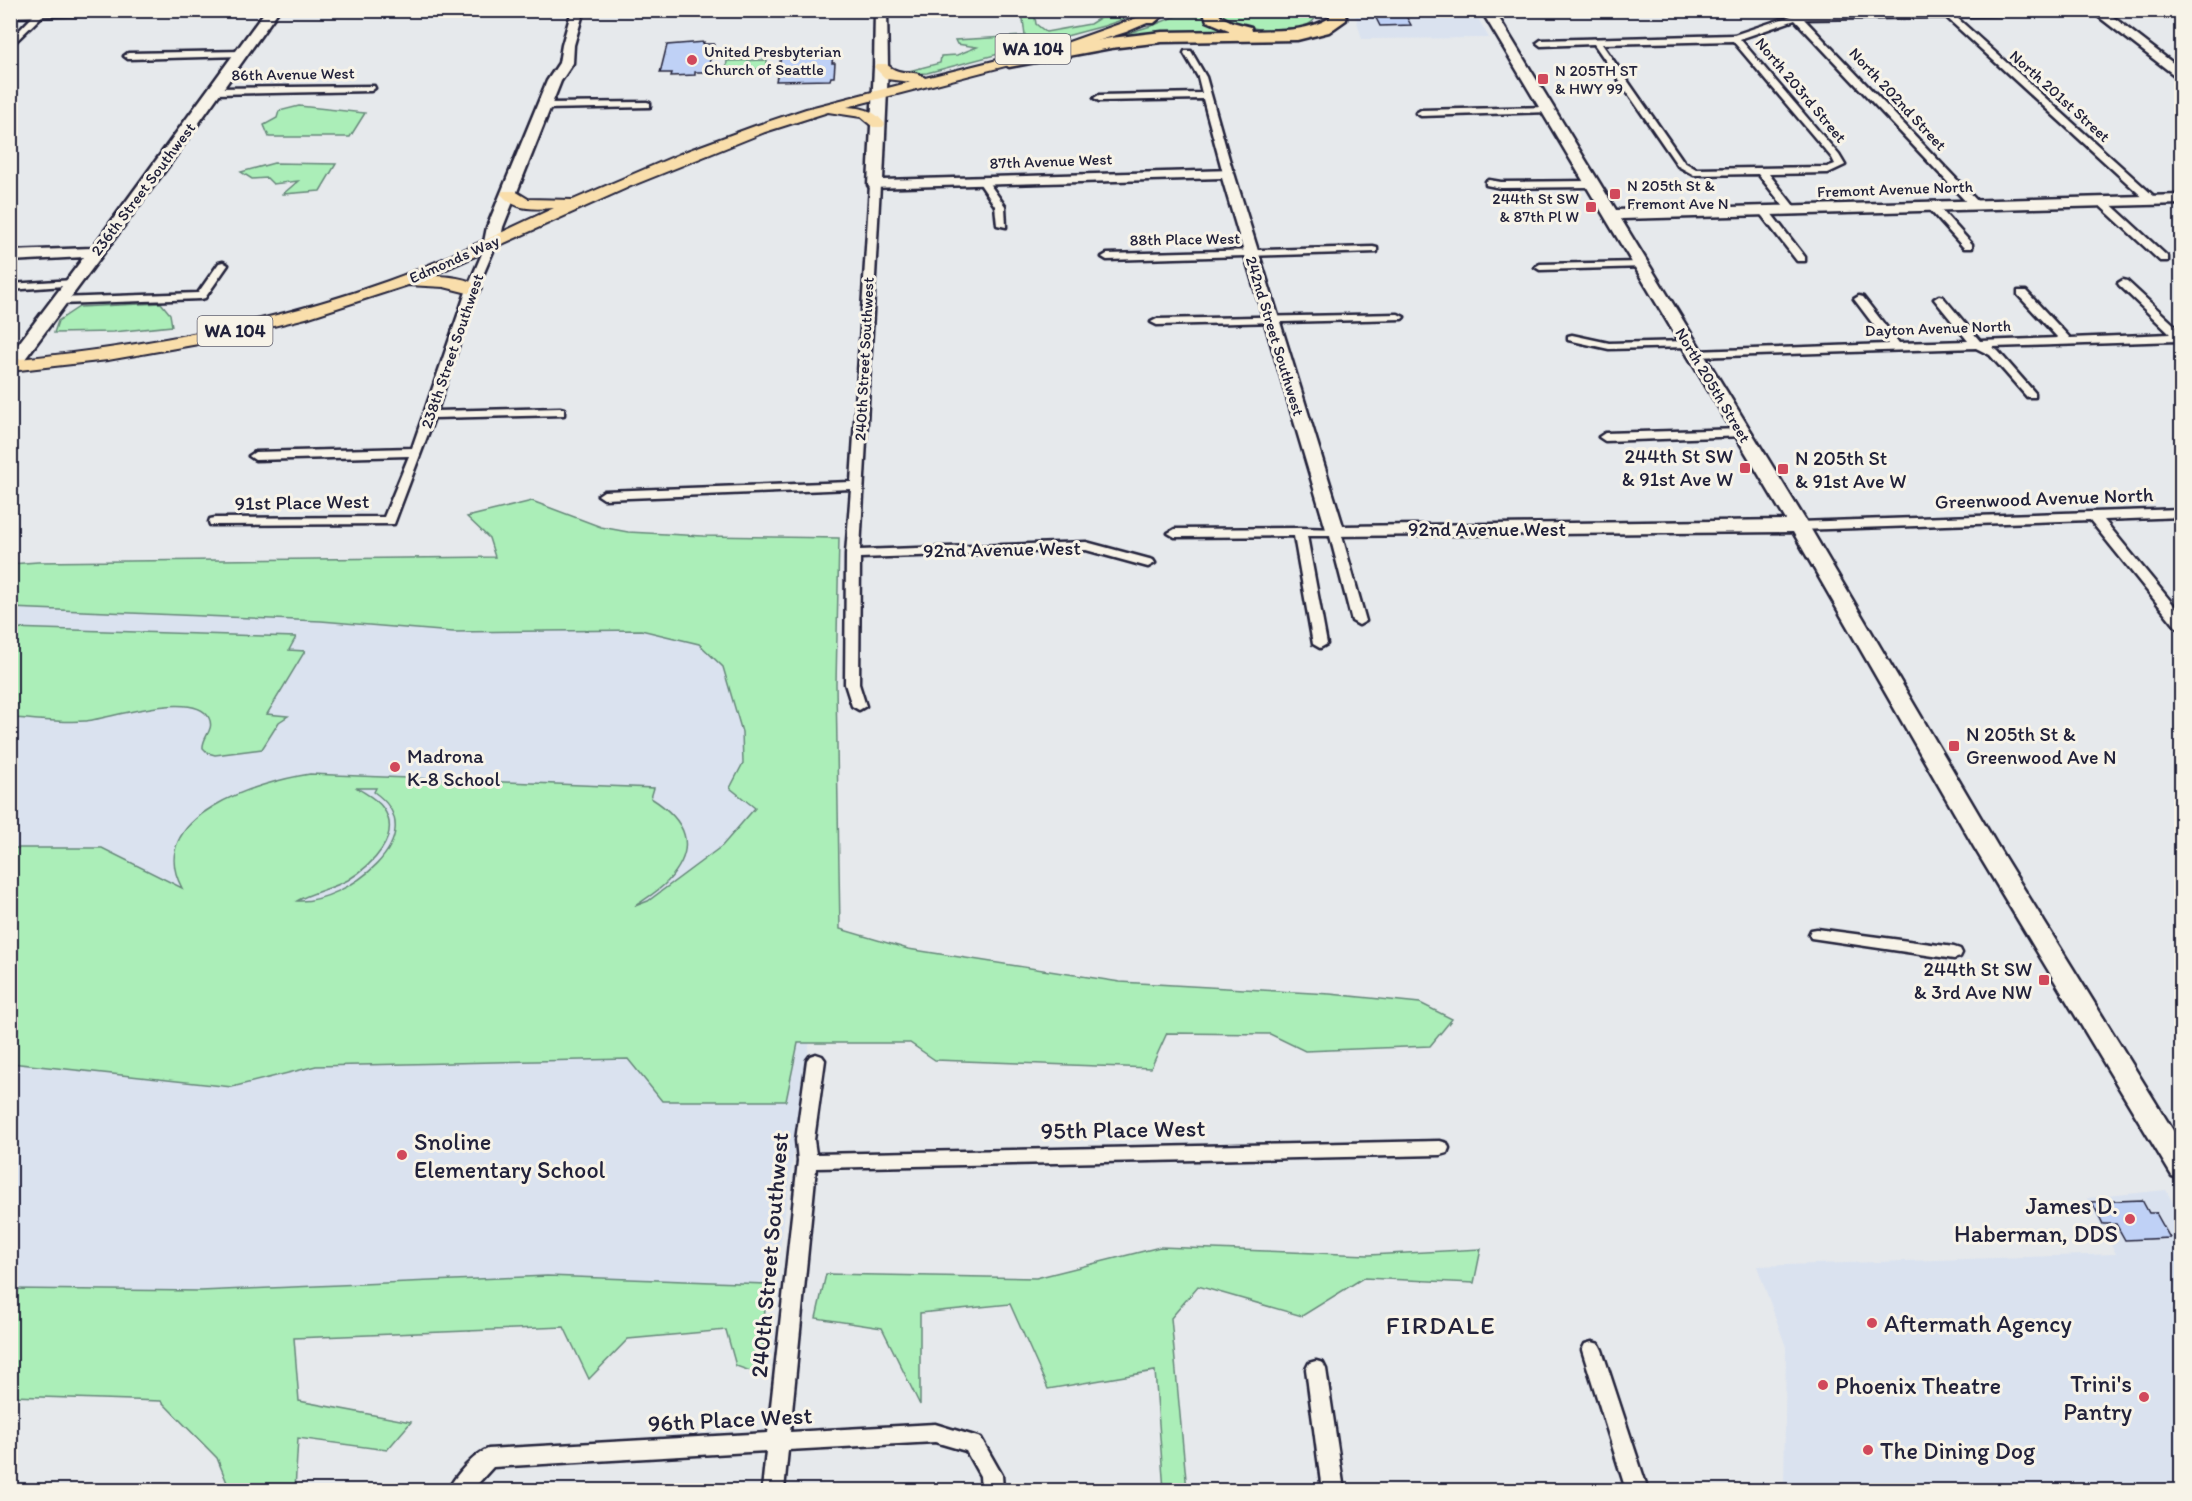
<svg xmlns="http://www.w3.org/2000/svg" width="2192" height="1501" font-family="Itim,sans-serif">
<rect width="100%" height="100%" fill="#e6e9ec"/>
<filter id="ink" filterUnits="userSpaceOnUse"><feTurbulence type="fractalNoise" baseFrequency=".0167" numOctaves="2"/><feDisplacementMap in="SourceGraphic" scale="12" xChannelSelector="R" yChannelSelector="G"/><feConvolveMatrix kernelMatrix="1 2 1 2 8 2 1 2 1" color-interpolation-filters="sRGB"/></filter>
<g filter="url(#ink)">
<g fill="#dae2ef">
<polygon points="1354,11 1474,11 1489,38 1362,39"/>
<polygon points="1504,11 1649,11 1508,18"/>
<polygon points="10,577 797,623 813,1019 774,1290 11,1316"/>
<polygon points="2166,1190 2181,1218 2181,1490 1784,1490 1786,1347 1757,1266 2116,1254 2087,1198"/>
</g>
<g fill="#abeeb8" stroke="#66887a" stroke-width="1.5" fill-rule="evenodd">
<polygon points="1103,10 1148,11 1104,26 927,73 911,74 893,70 909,71 940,63 941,56 957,55 977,47 957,44 955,40 1025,36 1022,11 1034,11 1036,24 1046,32 1090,24 1103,16 1090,12"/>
<polygon points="1191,10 1203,11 1203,16 1218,26 1233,31 1109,39 1154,25"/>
<path d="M 1216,10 L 1316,10 L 1318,14 C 1306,41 1242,28 1221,20 Z"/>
<polygon points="767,60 767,69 726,70 727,61"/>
<polygon points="299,106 365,113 350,137 269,137 264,125 277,118 279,111"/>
<polygon points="274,163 336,164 320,191 283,194 298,181 273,184 267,178 252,179 241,172"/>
<polygon points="161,303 170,314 172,326 113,332 54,333 58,321 79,307"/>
<path d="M 532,501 L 601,527 L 628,532 L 703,536 L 839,538 L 836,684 L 840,929 L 908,949 L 1120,982 L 1330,994 L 1420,1003 L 1452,1019 L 1430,1046 L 1305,1051 L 1270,1034 L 1167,1033 L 1151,1068 L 935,1060 L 910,1043 L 798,1043 L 786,1101 L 662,1101 L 628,1059 L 316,1066 L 232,1087 L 11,1063 L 11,848 L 102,848 L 182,888 C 143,816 259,782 310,774 L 654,788 L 651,798 C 686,820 699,847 668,881 C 659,891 645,899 635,906 L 648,901 L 722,846 L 755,808 L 730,788 L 743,763 L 742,732 L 723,667 L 699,644 L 641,630 L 453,632 L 321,621 L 11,608 L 11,564 L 38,562 L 495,557 L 489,538 L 467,517 ZM 357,788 L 376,788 L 374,792 C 437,836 344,904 297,901 C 312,892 332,889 348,880 C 371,866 403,836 383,808 C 377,799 366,794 357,788 Z"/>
<path d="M 11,628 L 296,637 L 289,650 L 305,651 L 267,714 L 288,716 L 279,722 L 262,749 L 215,755 L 208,753 L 203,748 C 202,737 215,730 209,718 C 195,689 108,719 85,721 C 60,723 35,719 11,718 Z"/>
<polygon points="1160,1247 1369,1255 1481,1249 1474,1283 1363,1278 1302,1316 1198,1286 1171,1318 1187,1490 1164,1490 1155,1371 1048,1389 1010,1304 920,1313 920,1405 882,1328 816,1318 826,1274 1036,1278"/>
<polygon points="547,1276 766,1284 762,1375 736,1366 726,1330 628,1339 589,1379 564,1327 294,1338 299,1401 411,1422 387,1450 298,1438 295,1490 230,1490 217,1458 161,1401 11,1396 11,1289 201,1291"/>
</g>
<g fill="#bfd1f6" stroke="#22223b" stroke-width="1.5">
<polygon points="1403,11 1411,25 1380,26 1373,12"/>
<polygon points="704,42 703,44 714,44 707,72 695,72 695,75 671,76 672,73 660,73 667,45"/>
<polygon points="833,56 832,63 835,63 834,77 831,77 830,80 776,81 781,57"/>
<polygon points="2142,1200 2149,1213 2156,1213 2170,1238 2125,1240 2116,1224 2103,1224 2092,1202"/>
</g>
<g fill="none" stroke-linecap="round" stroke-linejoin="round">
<g stroke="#22223b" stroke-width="5">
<g id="street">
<polygon points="39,10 46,12 10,47 10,40"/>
<path d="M 1997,10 L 2101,10 L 2097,13 L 1955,16 L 2156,198 L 2156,202 L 2148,202 L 1946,17 L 1804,19 L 1979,203 L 1979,207 L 1971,207 L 1795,20 L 1740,39 L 1839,155 L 1845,165 L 1828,173 L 1769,174 L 1797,210 L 1792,213 L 1788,212 L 1758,174 L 1694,175 L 1678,166 L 1594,44 L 1541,46 L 1537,43 L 1541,40 L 1734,35 L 1797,14 ZM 1733,41 L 1832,158 L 1835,164 L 1827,167 L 1696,169 L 1684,162 L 1602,44 Z"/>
<polygon points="245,51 245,55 242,56 128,59 124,56 128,53"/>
<polygon points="1185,51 1191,51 1206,77 1233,173 1231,175 1223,173 1203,99 1099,101 1094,98 1099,95 1202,93 1198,77 1184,53"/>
<polygon points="374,86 375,88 371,91 215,94 210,91 215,88"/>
<polygon points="647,102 650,103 650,107 544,109 539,106 544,103"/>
<polygon points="1548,107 1553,110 1551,112 1421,116 1416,113 1421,110"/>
<polygon points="980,179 986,179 1005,206 1006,227 997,225 995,206 978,181"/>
<polygon points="1489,180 1501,182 1591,181 1596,184 1591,187 1501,188 1486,185 1486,181"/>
<polygon points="875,182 880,185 860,550 1086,542 1153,560 1155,563 1148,567 1086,550 860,558 859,684 866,706 859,710 852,706 845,684 846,554 851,489 604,499 598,495 604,491 851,482 870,185"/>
<polygon points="2097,199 2105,199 2168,257 2168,261 2160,261 2097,203"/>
<polygon points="1928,204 1936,204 1972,244 1972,248 1964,248 1928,208"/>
<polygon points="1759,208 1767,208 1805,257 1805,261 1797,261 1759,212"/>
<polygon points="492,239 497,242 477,289 437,411 560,408 564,409 564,415 434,418 394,524 210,525 209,522 210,519 215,518 384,517 409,456 255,460 249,456 255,452 412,448 467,289 487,242"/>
<polygon points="1373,247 1377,248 1377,252 1107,260 1102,257 1107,254"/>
<polygon points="223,262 228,265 205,298 201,299 59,304 54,301 59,298 198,293 219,263"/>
<polygon points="1642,262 1646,263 1646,267 1540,270 1535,267 1540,264"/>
<polygon points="73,280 78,283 77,285 10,290 10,284"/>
<polygon points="2123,280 2127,281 2182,332 2182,342 2177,341 1992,347 1998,351 2035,393 2035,397 2027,397 1990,355 1976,348 1695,357 1689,354 1695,351 1888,344 1854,299 1859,296 1863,297 1899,343 1968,341 1934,299 1939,296 1943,297 1980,341 2058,338 2018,295 2018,291 2026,291 2070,338 2170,334 2119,285 2118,283"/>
<polygon points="1398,314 1404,317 1402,319 1157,325 1151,322 1157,319"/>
<polygon points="1572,335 1609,343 1688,341 1694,344 1688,347 1609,349 1568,340 1568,336"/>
<polygon points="1742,429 1746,430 1746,436 1605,441 1599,437 1605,433"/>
<polygon points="2182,509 2182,517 2104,520 2182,615 2182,629 2177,628 2090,520 1799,530 1793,526 1799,522"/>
<polygon points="1300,528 1340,529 1366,621 1359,625 1352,621 1330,536 1307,536 1327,644 1320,648 1313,644 1294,536 1175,537 1168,533 1175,529"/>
<polygon points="1817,929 1954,947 1960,949 1962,953 1960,957 1954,959 1811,938 1809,934 1811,930"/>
<path d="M 816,1054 L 822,1056 L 825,1060 L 814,1140 L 816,1154 L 1440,1141 L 1447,1143 L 1449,1148 L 1447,1153 L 1440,1155 L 816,1168 L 790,1432 L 935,1424 L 981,1438 L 1002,1475 L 1003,1490 L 981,1490 L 980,1476 L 966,1451 L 935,1442 L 788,1450 L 784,1490 L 762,1490 L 766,1451 L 493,1467 L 472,1490 L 448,1490 C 454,1477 474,1454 488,1449 L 768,1433 L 798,1161 L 796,1140 L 807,1060 L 810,1056 Z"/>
<polygon points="1592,1342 1599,1344 1602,1350 1648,1490 1626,1490 1582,1350 1585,1344"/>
<polygon points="1316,1361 1323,1363 1326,1369 1344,1490 1322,1490 1306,1369 1309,1363"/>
</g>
</g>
<g stroke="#22223b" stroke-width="5">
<g id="secondary">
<polygon points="10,10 134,10 128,14 10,17"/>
<polygon points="266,10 279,10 169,165 16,371 10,372 10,355 84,257 10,261 10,251 92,248"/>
<polygon points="572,10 584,10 574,45 573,63 561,81 503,227 500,242 492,247 486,245 484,242 487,227 547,81 559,63 562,45"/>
<polygon points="875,10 887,10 888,67 883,180 1233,170 1343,526 1786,520 1481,10 1494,10 1616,210 2182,195 2182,204 1621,219 1809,526 1998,847 2182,1145 2182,1179 2172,1176 1974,847 1793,532 1328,536 1222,178 870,188 868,185 874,67"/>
<polygon points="2090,10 2104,10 2182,70 2182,81"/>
</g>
</g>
<g stroke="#22223b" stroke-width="4">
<path id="primary" d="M 1159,10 L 1178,10 L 1126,32 L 1075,48 L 847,107 C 864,108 874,110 885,124 L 883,127 L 873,127 L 861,117 L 828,112 L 765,132 L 631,186 L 431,276 C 445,276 471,277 481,289 L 478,293 L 472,294 L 444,287 L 408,285 L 306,318 L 204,343 L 108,360 L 10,371 L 10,360 C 139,347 266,325 388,281 C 444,261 499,233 554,208 C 534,209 515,211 501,194 L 503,191 L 515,191 L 528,199 L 573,200 L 687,151 L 755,126 L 806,109 L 911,82 L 886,79 L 874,67 L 876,64 L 886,64 C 902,78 915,68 925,78 L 1066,43 Z"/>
</g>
<g stroke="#22223b" stroke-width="5">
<g id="highway">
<polygon points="1150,10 1169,10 1154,23 1142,23 1140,20"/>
<path d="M 1203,10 L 1219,10 L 1220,16 L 1232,22 L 1251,27 L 1252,31 C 1280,30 1306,32 1330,18 L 1330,10 L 1346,10 L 1346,20 L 1329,32 L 1297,40 L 1162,42 L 1111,48 L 1009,67 L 1001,62 L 1009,57 L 1111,38 L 1162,32 L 1231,31 L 1207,21 Z"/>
</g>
</g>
<use href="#street" fill="#f7f3e8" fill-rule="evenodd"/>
<use href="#secondary" fill="#f7f3e8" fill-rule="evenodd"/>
<use href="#primary" fill="#f9deab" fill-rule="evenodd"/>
<use href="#highway" fill="#f9deab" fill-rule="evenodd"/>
</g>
</g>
<g fill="#d1495b" stroke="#f7f3e8" stroke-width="2">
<circle cx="692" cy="60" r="6"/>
<rect x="1537" y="73" width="12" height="12" rx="3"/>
<rect x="1609" y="188" width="12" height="12" rx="3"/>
<rect x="1585" y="201" width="12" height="12" rx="3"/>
<rect x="1739" y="462" width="12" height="12" rx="3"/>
<rect x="1777" y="463" width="12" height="12" rx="3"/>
<rect x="1948" y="740" width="12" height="12" rx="3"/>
<circle cx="395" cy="767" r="6"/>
<rect x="2038" y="974" width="12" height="12" rx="3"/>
<circle cx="402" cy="1155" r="6"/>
<circle cx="2130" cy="1219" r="6"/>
<circle cx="1872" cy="1323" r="6"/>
<circle cx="1823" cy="1385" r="6"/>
<circle cx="2144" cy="1397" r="6"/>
<circle cx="1868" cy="1450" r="6"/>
</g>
<g text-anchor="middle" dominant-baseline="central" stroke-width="6" stroke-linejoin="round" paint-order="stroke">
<g font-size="16" fill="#22223b" stroke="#f7f3e8" text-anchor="start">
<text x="704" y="51">United Presbyterian<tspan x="704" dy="18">Church of Seattle</tspan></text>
<text x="1555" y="70">N 205TH ST<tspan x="1555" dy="18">&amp; HWY 99</tspan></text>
<text x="1627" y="185">N 205th St &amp;<tspan x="1627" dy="18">Fremont Ave N</tspan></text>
<text x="1579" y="198" text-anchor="end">244th St SW<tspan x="1579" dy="18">&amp; 87th Pl W</tspan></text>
</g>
<g font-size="16" fill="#22223b" stroke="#f7f3e8">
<text transform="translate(293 74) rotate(-1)">86th Avenue West</text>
<text transform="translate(1801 90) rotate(50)">North 203rd Street</text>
<text transform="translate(2060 96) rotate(42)">North 201st Street</text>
<text transform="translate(1898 99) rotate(47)">North 202nd Street</text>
<text transform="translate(1051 161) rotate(-2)">87th Avenue West</text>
<text transform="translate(143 189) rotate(-53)">236th Street Southwest</text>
<text transform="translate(1895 189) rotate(-2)">Fremont Avenue North</text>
<text transform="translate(1185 239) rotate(-1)">88th Place West</text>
<text transform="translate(454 259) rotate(-24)">Edmonds Way</text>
<text transform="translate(1938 328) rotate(-2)">Dayton Avenue North</text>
<text transform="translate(1275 336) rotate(73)">242nd Street Southwest</text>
<text transform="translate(452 351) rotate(-71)">238th Street Southwest</text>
<text transform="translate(864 359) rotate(-87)">240th Street Southwest</text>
<text transform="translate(1713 385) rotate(59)">North 205th Street</text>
</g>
<g fill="#f7f3e8" stroke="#62616f" stroke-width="1.5">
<rect x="995.5" y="34" width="75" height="30" rx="4.5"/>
<rect x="197.5" y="316" width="75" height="30" rx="4.5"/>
</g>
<g font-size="18" font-weight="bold" fill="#22223b">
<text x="1033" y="49">WA 104</text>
<text x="235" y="331">WA 104</text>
</g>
<g font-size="20" fill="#22223b" stroke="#f7f3e8" text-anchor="start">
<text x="1733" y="456" text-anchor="end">244th St SW<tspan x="1733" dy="23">&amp; 91st Ave W</tspan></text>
<text x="1795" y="458">N 205th St<tspan x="1795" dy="23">&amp; 91st Ave W</tspan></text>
<text x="1966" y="734">N 205th St &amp;<tspan x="1966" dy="23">Greenwood Ave N</tspan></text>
<text x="407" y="756">Madrona<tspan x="407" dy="23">K-8 School</tspan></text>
<text x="2032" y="969" text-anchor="end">244th St SW<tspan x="2032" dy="23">&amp; 3rd Ave NW</tspan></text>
</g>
<g font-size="20" fill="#22223b" stroke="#f7f3e8">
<text transform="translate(2044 498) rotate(-2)">Greenwood Avenue North</text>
<text transform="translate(302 502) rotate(-1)">91st Place West</text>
<text x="1487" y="529">92nd Avenue West</text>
<text transform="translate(1002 549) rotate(-1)">92nd Avenue West</text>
</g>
<g font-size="24" fill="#22223b" stroke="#f7f3e8">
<text transform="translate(1123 1129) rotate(-1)">95th Place West</text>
<text transform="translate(769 1255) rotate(-85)">240th Street Southwest</text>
<text transform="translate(730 1419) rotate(-3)">96th Place West</text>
</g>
<g font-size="24" fill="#22223b" stroke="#f7f3e8" text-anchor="start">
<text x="414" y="1141">Snoline<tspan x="414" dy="28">Elementary School</tspan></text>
<text x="2118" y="1205" text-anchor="end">James D.<tspan x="2118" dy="28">Haberman, DDS</tspan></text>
<text x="1884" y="1323">Aftermath Agency</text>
<text x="2132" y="1383" text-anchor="end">Trini's<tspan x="2132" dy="28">Pantry</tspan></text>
<text x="1835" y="1385">Phoenix Theatre</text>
<text x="1880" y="1450">The Dining Dog</text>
</g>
<g font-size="26" letter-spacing="1.5" fill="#22223b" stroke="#f7f3e8">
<text x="1441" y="1325">FIRDALE</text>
</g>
</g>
<rect width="2192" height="1501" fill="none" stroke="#f7f3e8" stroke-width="36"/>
<rect x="18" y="18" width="2156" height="1465" fill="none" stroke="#22223b" stroke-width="2" filter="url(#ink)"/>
</svg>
